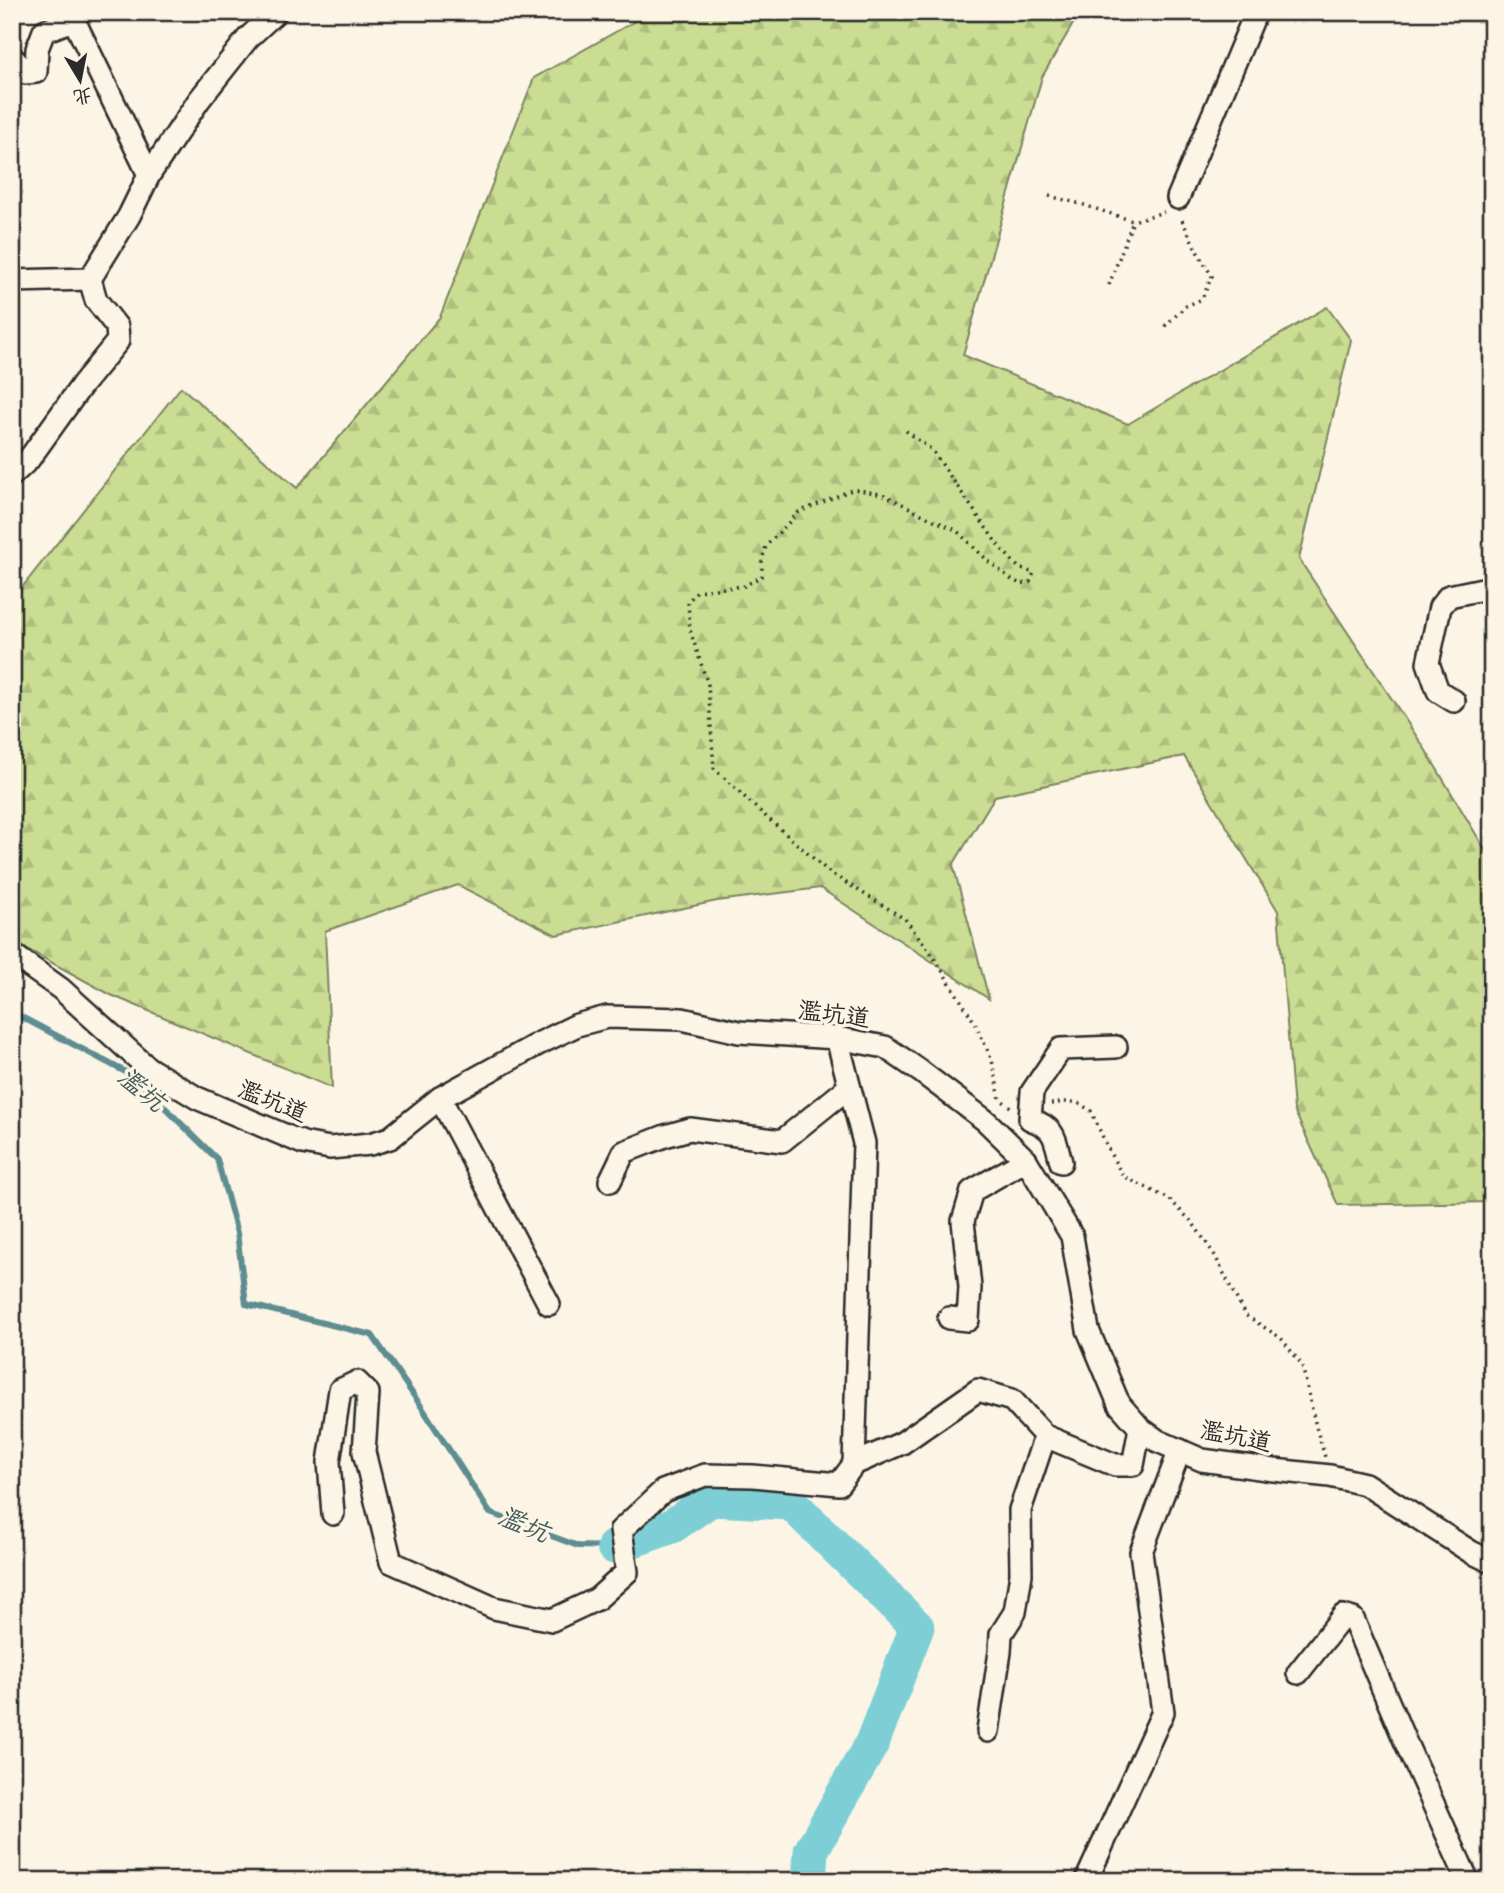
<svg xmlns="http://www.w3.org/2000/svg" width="1504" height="1893" font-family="Sriracha,'LXGW WenKai TC',sans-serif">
<defs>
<pattern id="forest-firs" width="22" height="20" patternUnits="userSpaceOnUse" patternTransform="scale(1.75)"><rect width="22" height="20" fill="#cadd92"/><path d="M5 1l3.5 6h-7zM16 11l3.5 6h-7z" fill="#aebe7e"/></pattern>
</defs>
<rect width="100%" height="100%" fill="#fcf5e5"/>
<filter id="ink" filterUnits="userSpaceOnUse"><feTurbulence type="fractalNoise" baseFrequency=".0143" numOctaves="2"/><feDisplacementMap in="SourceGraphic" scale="14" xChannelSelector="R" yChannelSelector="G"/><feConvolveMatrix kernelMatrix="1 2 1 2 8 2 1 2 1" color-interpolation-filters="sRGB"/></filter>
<g filter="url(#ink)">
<polygon fill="url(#forest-firs)" stroke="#7a845e" stroke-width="2" points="651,12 1080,12 1042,77 963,355 1128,424 1327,307 1351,340 1299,559 1425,749 1492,861 1492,1202 1338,1205 1294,1110 1278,911 1184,756 995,796 953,865 989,999 820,888 717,901 556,935 458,885 325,931 332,1088 111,995 12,941 12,600 181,387 297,488 440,317 534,78"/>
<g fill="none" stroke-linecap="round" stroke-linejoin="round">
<polyline stroke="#5d8d91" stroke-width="6" points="12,1012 133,1076 217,1159 237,1233 246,1304 372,1335 421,1406 490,1513 578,1546 614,1547"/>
<polyline stroke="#7ecfd5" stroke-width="35" points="614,1547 672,1526 711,1499 791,1503 917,1627 872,1743 811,1851 809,1881"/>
<g stroke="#2b2b2b" stroke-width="26">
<g id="minor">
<polyline points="70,12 149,175"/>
<polyline points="1489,12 1492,13"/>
<polyline points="12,57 26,73 36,72 37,49 44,31 73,20"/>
<polyline points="1178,198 1256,12"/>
<polyline points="12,281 90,279"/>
<polyline points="12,475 29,459 82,385 118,341 117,327 96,300 90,279 129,216 149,175 199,100 248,38 276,12"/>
<polyline points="1454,701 1438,691 1428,663 1440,607 1449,596 1492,587"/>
<polyline points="12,954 61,989 148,1068 197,1098 303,1143 330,1148 370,1144 390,1138 440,1098 538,1044 577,1025 607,1017 682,1019 739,1032 837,1038 885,1047 920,1071 986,1121 1026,1160 1072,1236 1088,1330 1119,1404 1140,1428 1158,1441 1202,1460 1274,1470 1330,1476 1365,1484 1471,1552 1492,1562"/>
<polyline points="837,1038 864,1143 854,1464"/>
<polyline points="440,1098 549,1304"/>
<path d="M 1061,1162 C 1054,1136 1056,1129 1030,1119 L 1032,1092 L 1061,1049 L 1116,1047"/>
<polyline points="610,1181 624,1152 665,1136 690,1129 782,1141 849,1087"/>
<polyline points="949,1318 968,1320 970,1287 963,1221 972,1191 1026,1160"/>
<polyline points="333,1514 329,1462 340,1390 357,1382 368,1393 364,1452 391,1562 494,1608 552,1620 597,1599 627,1572 621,1530 663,1491 705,1475 753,1476 839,1484 854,1464 902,1443 978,1390 1012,1400 1045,1436 1115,1465 1133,1465 1140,1428"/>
<polyline points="1298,1673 1343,1616 1353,1619 1405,1741 1468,1881"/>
<polyline points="988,1731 1000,1652 1001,1634 1015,1612 1021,1574 1020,1510 1045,1436"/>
<polyline points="1086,1881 1163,1712 1141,1552 1180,1450"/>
</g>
</g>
<g stroke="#2b2b2b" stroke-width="3.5" stroke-dasharray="2 5" stroke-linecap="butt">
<polyline points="1049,196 1081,204 1133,221 1164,212"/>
<polyline points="1109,285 1133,221"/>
<polyline points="1165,326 1186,306 1202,299 1212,276 1199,255 1180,216"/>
<polyline points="906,431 932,450 998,545 1019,568 1034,573 1030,582 1021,584 1012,580 987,560 956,530 927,517 885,495 854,489 799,512 766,546 762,560 762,576 744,586 697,591 688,602 690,630 708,685 714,768 754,806 830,873 905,919 929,950 975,1023 992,1060 1000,1099 1013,1109"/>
<polyline points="1051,1104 1064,1102 1077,1102 1091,1111 1110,1153 1123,1176 1169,1199 1192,1222 1214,1254 1245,1315 1281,1338 1302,1365 1316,1427 1325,1457"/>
</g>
<use href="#minor" stroke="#fcf5e5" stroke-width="21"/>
</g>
</g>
<g text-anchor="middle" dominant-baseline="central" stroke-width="7" stroke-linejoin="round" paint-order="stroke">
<g font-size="24" fill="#2b2b2b" stroke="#fcf5e5">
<text transform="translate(834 1014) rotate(7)">濫坑道</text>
<text transform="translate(273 1101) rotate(22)">濫坑道</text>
<text transform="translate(1236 1436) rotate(11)">濫坑道</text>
</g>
<g font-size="26" font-style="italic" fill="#445c5e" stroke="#fcf5e5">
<text transform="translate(142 1089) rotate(40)">濫坑</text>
<text transform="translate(524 1524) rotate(23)">濫坑</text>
</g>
</g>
<rect width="1504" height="1893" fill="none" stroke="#fcf5e5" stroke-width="42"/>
<rect x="21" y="21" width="1462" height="1851" fill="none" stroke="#2b2b2b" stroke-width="2.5" filter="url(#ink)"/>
<g transform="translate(80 80) rotate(170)" stroke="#fcf5e5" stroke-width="5" paint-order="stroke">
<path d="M0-5L12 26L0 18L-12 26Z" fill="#2b2b2b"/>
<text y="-10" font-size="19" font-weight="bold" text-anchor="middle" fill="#2b2b2b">北</text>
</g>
</svg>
